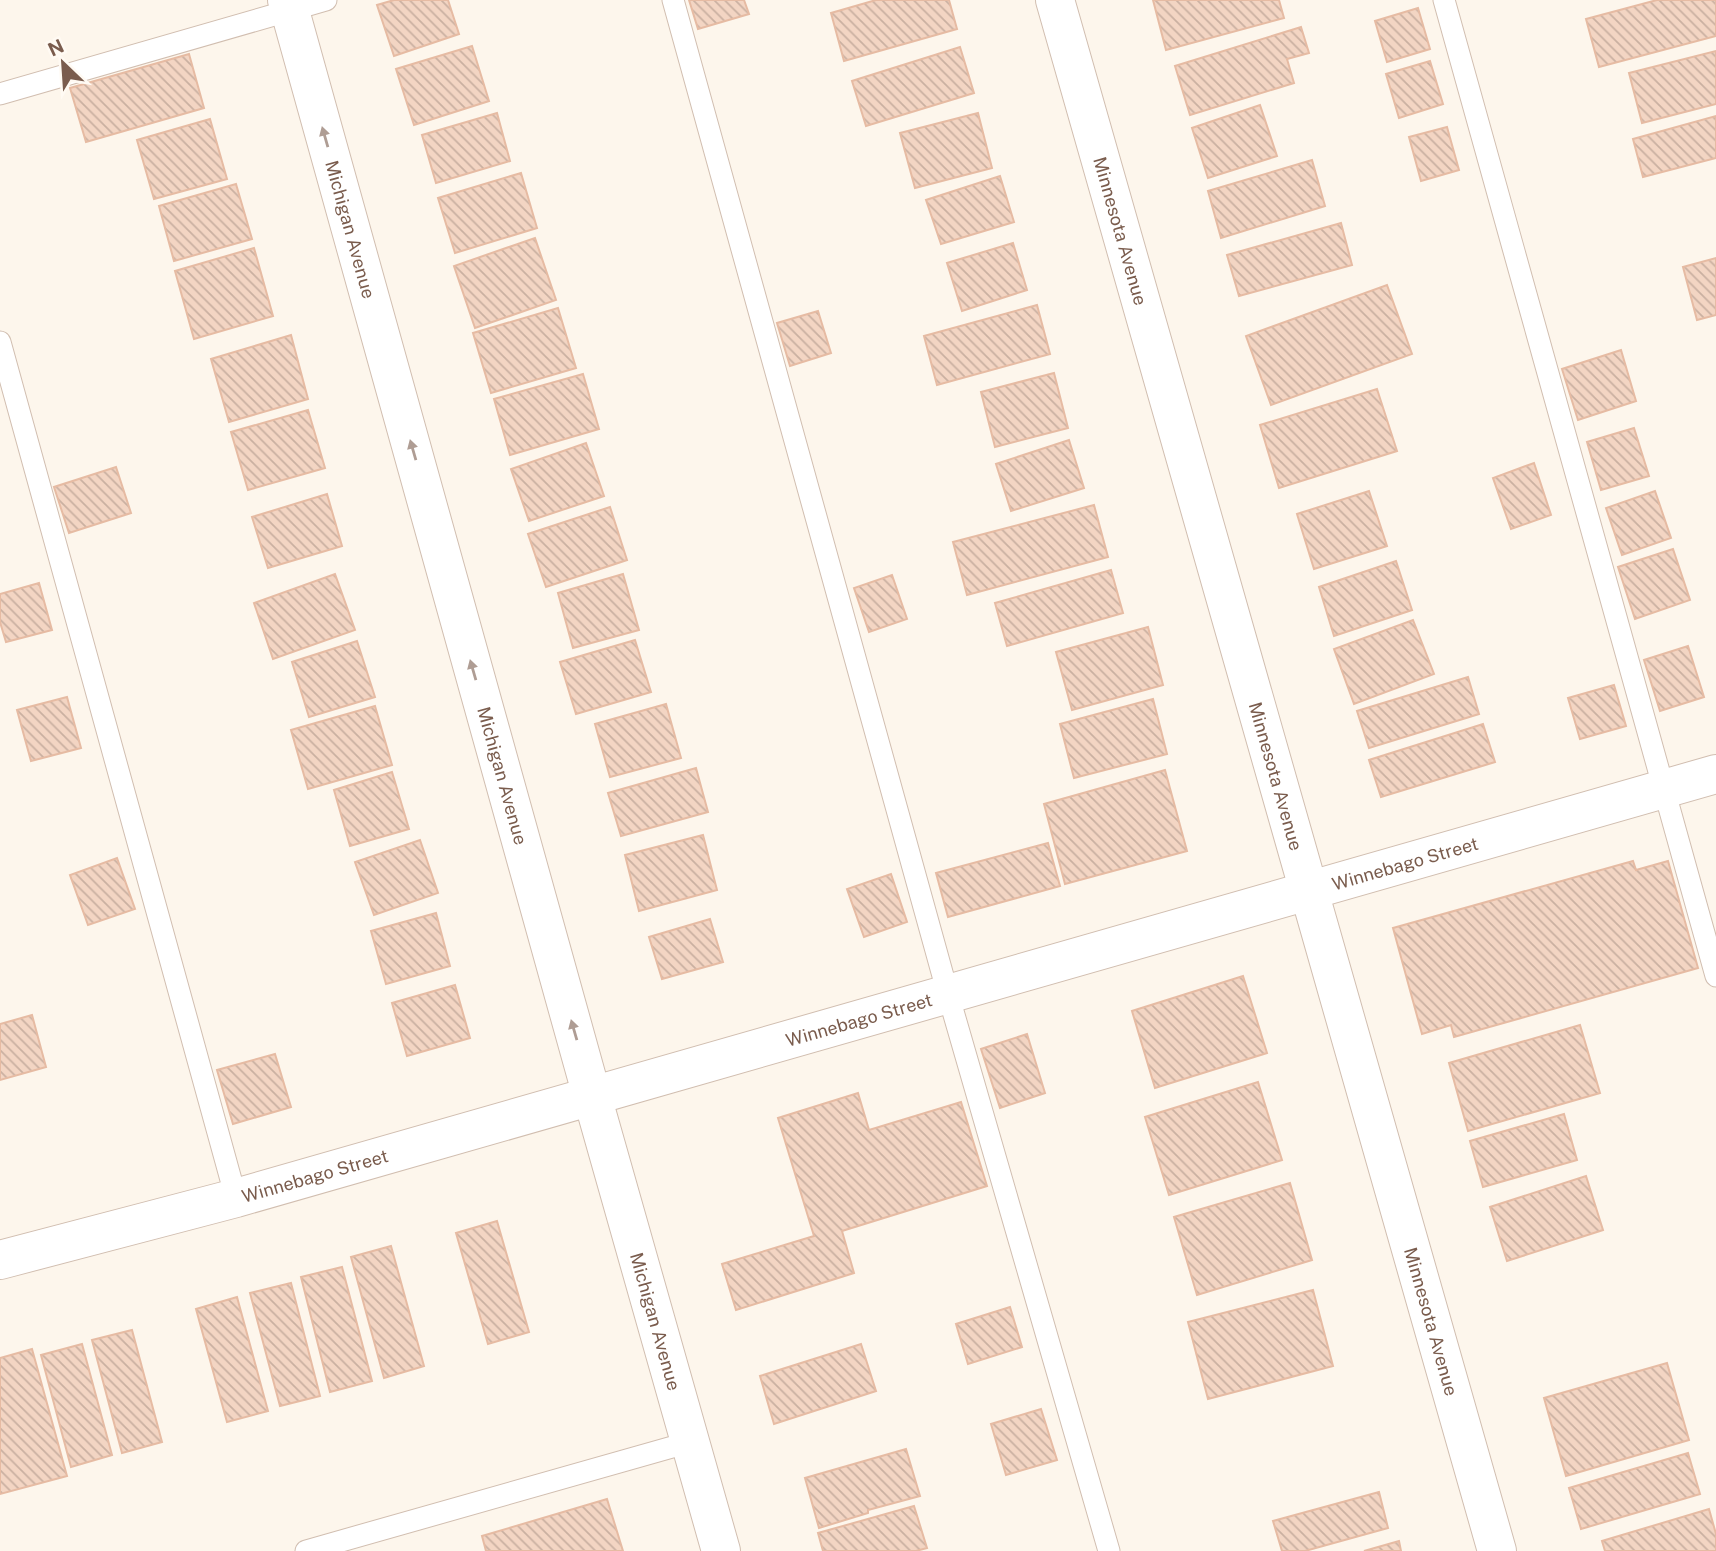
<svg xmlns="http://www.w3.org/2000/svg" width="1716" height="1551" font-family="'Public Sans',sans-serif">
<defs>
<pattern id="building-back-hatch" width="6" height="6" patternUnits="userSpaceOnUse" patternTransform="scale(1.75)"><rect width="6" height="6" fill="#f3d5c3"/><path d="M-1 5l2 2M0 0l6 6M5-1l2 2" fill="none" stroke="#cab0a1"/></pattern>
</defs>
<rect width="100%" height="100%" fill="#fdf6ec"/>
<g fill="url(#building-back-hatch)" stroke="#e6bba3" stroke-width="2">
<polygon points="394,0 448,0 459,34 394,56 377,5"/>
<polygon points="689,0 744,0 749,14 698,29"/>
<polygon points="876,0 949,0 957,29 844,61 831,13"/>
<polygon points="1153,0 1279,0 1284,18 1166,50"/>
<polygon points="1657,0 1716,0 1716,36 1599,67 1586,19"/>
<polygon points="1418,8 1430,49 1387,62 1375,21"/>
<polygon points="1301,27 1309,53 1287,59 1294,83 1190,115 1175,66"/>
<polygon points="472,46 489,101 414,125 396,69"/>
<polygon points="960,47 974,93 866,126 852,81"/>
<polygon points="1716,51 1716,104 1642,123 1629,73"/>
<polygon points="189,54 204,108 86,142 70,88"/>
<polygon points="1430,61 1443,104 1399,118 1386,74"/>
<polygon points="1260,105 1277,156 1208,178 1192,128"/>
<polygon points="497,113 510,161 436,183 422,135"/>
<polygon points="978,113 992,168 915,188 900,133"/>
<polygon points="1716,116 1716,158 1643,177 1633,139"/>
<polygon points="210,119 227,179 154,199 137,140"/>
<polygon points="1447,127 1459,170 1421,181 1409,137"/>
<polygon points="1312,160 1325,206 1221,238 1208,191"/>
<polygon points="521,173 537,228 455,253 438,198"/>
<polygon points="1000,176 1014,222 941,244 926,200"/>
<polygon points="236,184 252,239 174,261 159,206"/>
<polygon points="1341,223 1352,265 1239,296 1227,255"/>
<polygon points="535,238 556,300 475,328 454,266"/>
<polygon points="1013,243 1027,290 962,311 947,263"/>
<polygon points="254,248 273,316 194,339 175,271"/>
<polygon points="1716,258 1716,315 1697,320 1683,267"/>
<polygon points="1387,285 1412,354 1271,405 1246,336"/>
<polygon points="1037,305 1050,354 937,385 924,336"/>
<polygon points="558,308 576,368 491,393 473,333"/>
<polygon points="818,311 831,353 790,366 777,323"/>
<polygon points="291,335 308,399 229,422 211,359"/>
<polygon points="1621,350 1636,401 1578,420 1562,369"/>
<polygon points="1054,373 1068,428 995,447 981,392"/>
<polygon points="583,374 599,429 510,455 494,399"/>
<polygon points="1377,389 1397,451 1279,488 1260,425"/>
<polygon points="308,410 325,468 248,490 231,432"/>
<polygon points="1634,428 1649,476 1601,490 1587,442"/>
<polygon points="1069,440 1084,488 1011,511 996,464"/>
<polygon points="586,443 604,496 529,521 511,469"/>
<polygon points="1534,463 1551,515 1511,529 1493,478"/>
<polygon points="116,467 131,513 69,533 54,487"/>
<polygon points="1369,491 1387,546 1314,569 1297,514"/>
<polygon points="1655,491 1671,538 1622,555 1606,508"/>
<polygon points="327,494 342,546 268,568 252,517"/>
<polygon points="1094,505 1108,557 967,595 953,542"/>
<polygon points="610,507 627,560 546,587 528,534"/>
<polygon points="1673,549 1690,600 1635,619 1618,567"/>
<polygon points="1396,561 1412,610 1334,636 1319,587"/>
<polygon points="1111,570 1123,613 1007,646 995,603"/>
<polygon points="335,574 355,630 273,659 254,603"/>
<polygon points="623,574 639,630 573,648 558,593"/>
<polygon points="892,575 907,619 869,632 854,588"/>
<polygon points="39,583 52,630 6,642 0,622 0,594"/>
<polygon points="1413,620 1434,674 1354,704 1334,649"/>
<polygon points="1148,627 1163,685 1072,710 1056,652"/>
<polygon points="635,640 651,692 576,714 560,662"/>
<polygon points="357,641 375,697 309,717 292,662"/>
<polygon points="1688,646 1704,697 1660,711 1644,660"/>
<polygon points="1468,677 1479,714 1369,748 1357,711"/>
<polygon points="1614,685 1626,726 1580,739 1568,698"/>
<polygon points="67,697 81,748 31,761 17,710"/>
<polygon points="1153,699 1167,754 1074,778 1060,724"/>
<polygon points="666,704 681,758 610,777 595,724"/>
<polygon points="375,706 392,765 308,789 291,730"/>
<polygon points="1483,724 1495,762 1381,797 1369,760"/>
<polygon points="696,768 708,812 621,836 608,793"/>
<polygon points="1165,770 1187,851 1065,884 1044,804"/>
<polygon points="392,772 409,829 350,846 334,790"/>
<polygon points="703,835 717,890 639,911 625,855"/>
<polygon points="420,840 438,893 374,915 355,862"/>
<polygon points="1048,843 1060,886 948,917 936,873"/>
<polygon points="117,858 135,909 88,925 70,875"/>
<polygon points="1633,861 1636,870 1668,861 1698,968 1454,1037 1451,1025 1422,1034 1393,928"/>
<polygon points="891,874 907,922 864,937 847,889"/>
<polygon points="436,913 450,966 386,984 371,931"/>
<polygon points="710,919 723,962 662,979 649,937"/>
<polygon points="1243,976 1267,1053 1155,1088 1132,1011"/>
<polygon points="455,985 470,1038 407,1056 392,1003"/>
<polygon points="32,1015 46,1067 0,1080 0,1024"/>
<polygon points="1580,1025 1600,1093 1468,1131 1449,1063"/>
<polygon points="1027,1034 1045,1093 1000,1108 981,1049"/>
<polygon points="275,1054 291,1107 233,1124 217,1070"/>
<polygon points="1258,1082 1282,1160 1169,1195 1145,1117"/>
<polygon points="858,1093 869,1130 961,1102 987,1186 842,1231 854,1273 736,1310 722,1264 814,1236 778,1118"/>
<polygon points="1564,1114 1577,1160 1483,1187 1470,1141"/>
<polygon points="1586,1176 1603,1230 1507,1261 1490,1207"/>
<polygon points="1290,1183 1312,1260 1197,1295 1174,1217"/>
<polygon points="497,1221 529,1332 488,1344 456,1233"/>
<polygon points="391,1246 424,1366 384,1378 351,1257"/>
<polygon points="342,1267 372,1381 330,1392 301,1277"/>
<polygon points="291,1283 320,1396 280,1406 250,1293"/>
<polygon points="1313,1290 1333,1366 1208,1399 1188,1322"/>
<polygon points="237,1297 268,1411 227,1422 196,1309"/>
<polygon points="1010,1307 1022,1347 968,1364 956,1324"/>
<polygon points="132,1330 162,1442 122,1453 92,1340"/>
<polygon points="82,1344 112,1455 71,1467 41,1355"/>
<polygon points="861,1344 876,1391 774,1424 760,1376"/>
<polygon points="32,1349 67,1476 0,1494 0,1358"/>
<polygon points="1667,1363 1689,1440 1566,1476 1544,1398"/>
<polygon points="1041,1409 1057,1460 1006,1475 991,1424"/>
<polygon points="906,1449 920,1496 868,1510 868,1513 819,1528 805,1478"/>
<polygon points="1688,1453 1700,1494 1581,1529 1569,1488"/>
<polygon points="1379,1492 1388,1528 1305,1551 1282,1551 1273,1521"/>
<polygon points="607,1499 623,1551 486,1551 482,1536"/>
<polygon points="914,1506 927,1548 916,1551 823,1551 818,1533"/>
<polygon points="1709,1509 1716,1534 1716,1551 1605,1551 1602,1541"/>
<polygon points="1399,1541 1401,1551 1364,1551"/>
</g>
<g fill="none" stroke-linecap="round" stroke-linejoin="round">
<g stroke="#d1beb0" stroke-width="23">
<g id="service">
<polyline points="673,0 948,994 1109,1551"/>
<polyline points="1444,0 1716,976"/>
<polyline points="0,94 326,0"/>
<polyline points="0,342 236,1198"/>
<polyline points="306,1551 690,1442"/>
</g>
</g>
<g stroke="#d1beb0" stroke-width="40">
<g id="minor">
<path id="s1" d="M 287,0 L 592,1096 L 721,1551"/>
<path id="s2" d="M 1055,0 L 1497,1551"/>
<path id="s3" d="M 0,1260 L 236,1198 L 1716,774"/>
</g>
</g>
<use href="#service" stroke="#fff" stroke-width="21"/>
<use href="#minor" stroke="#fff" stroke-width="38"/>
</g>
<defs><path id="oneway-solid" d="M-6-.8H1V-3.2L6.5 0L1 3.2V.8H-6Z" transform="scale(1.75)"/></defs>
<g fill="#af9d94">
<use href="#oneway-solid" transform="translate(325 137) rotate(-106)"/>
<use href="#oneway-solid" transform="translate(413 450) rotate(-106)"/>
<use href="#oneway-solid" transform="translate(473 670) rotate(-106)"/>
<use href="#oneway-solid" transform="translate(574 1030) rotate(-106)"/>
</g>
<g text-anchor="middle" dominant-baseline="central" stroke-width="5" stroke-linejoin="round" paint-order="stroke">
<g font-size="18" fill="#7a5c4d" stroke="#fffaf3">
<text stroke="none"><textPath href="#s1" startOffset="238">Michigan Avenue</textPath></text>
<text stroke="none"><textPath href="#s2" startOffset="240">Minnesota Avenue</textPath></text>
<text stroke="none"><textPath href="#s1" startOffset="805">Michigan Avenue</textPath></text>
<text stroke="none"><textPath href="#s2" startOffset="807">Minnesota Avenue</textPath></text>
<text stroke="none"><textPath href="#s3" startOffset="1460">Winnebago Street</textPath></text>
<text stroke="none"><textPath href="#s3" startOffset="892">Winnebago Street</textPath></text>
<text stroke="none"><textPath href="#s3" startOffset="326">Winnebago Street</textPath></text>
<text stroke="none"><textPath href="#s2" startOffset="1374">Minnesota Avenue</textPath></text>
<text stroke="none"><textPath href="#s1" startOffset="1372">Michigan Avenue</textPath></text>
</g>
</g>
<g transform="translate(63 63) rotate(335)" stroke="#fffaf3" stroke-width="5" paint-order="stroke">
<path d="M0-5L12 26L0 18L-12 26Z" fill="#7a5c4d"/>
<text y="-10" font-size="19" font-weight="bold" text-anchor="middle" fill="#7a5c4d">N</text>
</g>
</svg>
